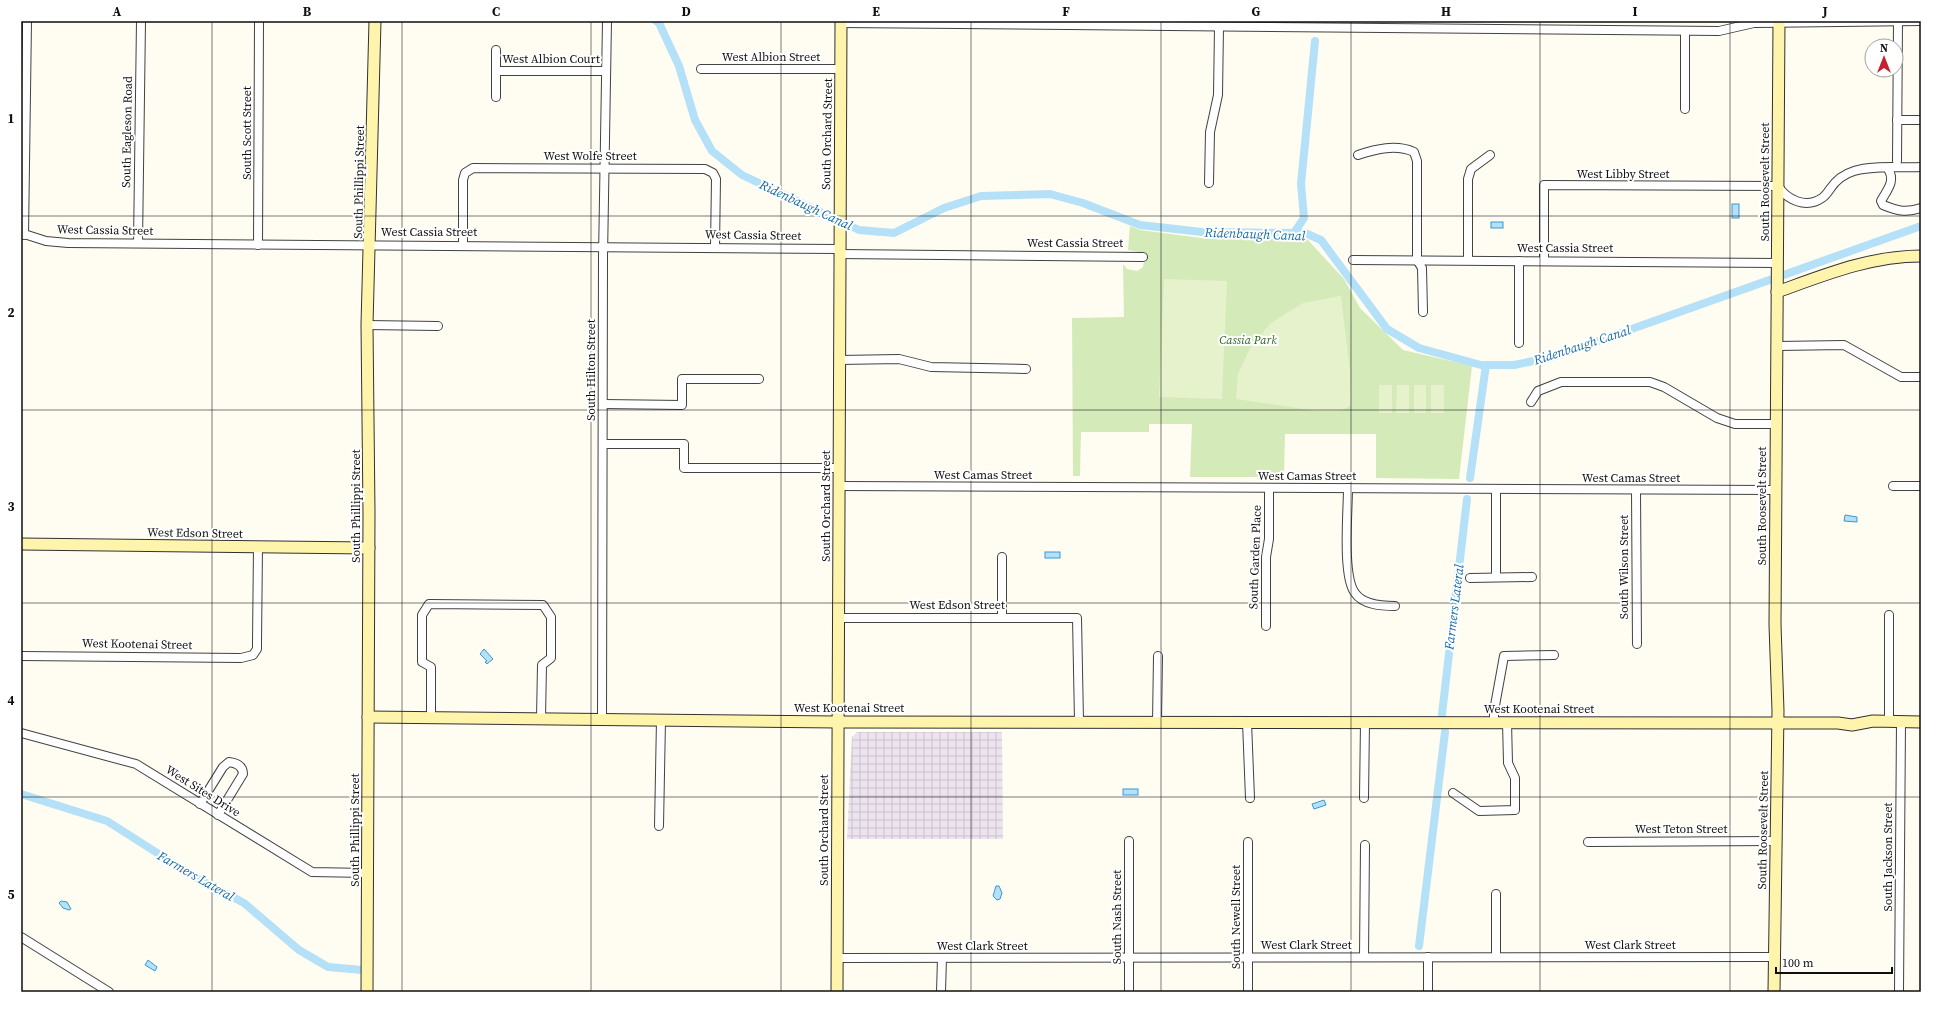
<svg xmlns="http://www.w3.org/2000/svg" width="1942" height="1013" font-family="'Source Serif 4',serif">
<defs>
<pattern id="industrial-grid" width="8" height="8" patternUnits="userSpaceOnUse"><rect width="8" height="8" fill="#ece3ee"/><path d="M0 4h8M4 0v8" fill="none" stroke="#c9c2cb"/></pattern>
</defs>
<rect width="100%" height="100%" fill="#fffcf1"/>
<polygon fill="url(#industrial-grid)" points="857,732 1002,732 1003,839 847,839 852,737"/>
<polygon fill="#d4ebb9" points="1130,226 1140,230 1201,238 1307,239 1344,279 1360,308 1403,350 1472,366 1459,479 1376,478 1376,434 1285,434 1284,477 1190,477 1192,424 1149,424 1149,432 1081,432 1080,476 1073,476 1072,318 1124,317 1123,264 1127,269 1137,271 1143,267 1144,260 1139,252 1128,250"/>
<g fill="#e5f2cb">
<polygon points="1164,279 1227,281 1222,399 1159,397"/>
<polygon points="1341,296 1350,370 1351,405 1341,411 1317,411 1236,399 1238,374 1251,346 1271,323 1303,303"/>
<rect x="1379" y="385" width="13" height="28"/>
<polygon points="1397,385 1409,385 1409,413 1396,413"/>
<rect x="1414" y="385" width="12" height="28"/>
<rect x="1431" y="385" width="13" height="28"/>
</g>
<g fill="#b4e0f8" stroke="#3998d1">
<rect x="1732" y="204" width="7" height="14"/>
<rect x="1491" y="222" width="12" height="6"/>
<polygon points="1845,515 1857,517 1857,522 1844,521"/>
<rect x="1045" y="552" width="15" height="6"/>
<polygon points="484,649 493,659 487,664 485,662 487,661 480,654"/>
<rect x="1123" y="789" width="15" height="6"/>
<polygon points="1324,800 1326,805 1314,809 1312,804"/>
<polygon points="996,886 999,886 1002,893 1000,899 997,900 993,896"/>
<polygon points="61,901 67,902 71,909 69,910 63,908 59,903"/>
<polygon points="148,960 157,967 155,971 145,965"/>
</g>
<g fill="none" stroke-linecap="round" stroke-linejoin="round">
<g stroke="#b4e0f8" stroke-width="8">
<polyline points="656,21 659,23 679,66 695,120 712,151 742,175 859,230 894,233 944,208 981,196 1050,194 1083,203 1140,225 1202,232 1305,233 1321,240 1387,329 1419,348 1481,365 1514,365 1553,357 1921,226"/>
<polyline points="1294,233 1304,218 1301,184 1315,41"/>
<polyline points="1470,478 1486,365"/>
<polyline points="1442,714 1467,499"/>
<polyline points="21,794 107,821 195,877 244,903 299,950 328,967 362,970"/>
<polyline points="1419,946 1445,732"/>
</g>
<g stroke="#424242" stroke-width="10">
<g id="street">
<polyline points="841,23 1719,31 1754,23 1921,21"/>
<polyline points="701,69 840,69"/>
<polyline points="496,71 606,71"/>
<polyline points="496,97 496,50"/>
<polyline points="1685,109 1685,31"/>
<polyline points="1897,120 1921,120"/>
<path d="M 1358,155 C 1376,149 1396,144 1414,152 L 1417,161 L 1417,260 L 1422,268 L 1423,312"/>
<polyline points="1897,161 1898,21"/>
<path d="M 1888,169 C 1896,181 1887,190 1881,201 L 1883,205 C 1898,211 1905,213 1921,208"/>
<polyline points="1209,183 1210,132 1218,95 1219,27"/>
<path d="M 21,233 L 46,241 L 68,243 C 325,244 582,246 839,249"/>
<polyline points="24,235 27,21"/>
<polyline points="138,243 141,21"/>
<polyline points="258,245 259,21"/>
<polyline points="463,245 463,180 465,173 473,168 705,169 713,173 716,179 715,247"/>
<polyline points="839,254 1143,257"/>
<polyline points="1353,260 1777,263"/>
<polyline points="1468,260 1468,179 1471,169 1490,155"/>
<polyline points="1519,261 1519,343"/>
<path d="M 1544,261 L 1544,185 L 1778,186 C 1787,200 1806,209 1822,198 C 1825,196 1828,192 1830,189 C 1836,180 1844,174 1854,171 C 1872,165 1901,168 1921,167"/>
<polyline points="367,325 438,326"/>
<polyline points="1777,346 1844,345 1901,377 1921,377"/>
<polyline points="839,360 899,359 931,367 1026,369"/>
<polyline points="1531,402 1538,391 1561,382 1650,382 1664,387 1717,418 1735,424 1775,424"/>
<polyline points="603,404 682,405 682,379 759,379"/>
<polyline points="603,444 684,444 684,468 839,468"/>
<polyline points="839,486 1776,490"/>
<polyline points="1893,486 1921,486"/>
<path d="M 1348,488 C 1348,512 1342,576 1355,593 C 1363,605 1382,606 1395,606"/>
<polyline points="1496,489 1496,577"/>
<polyline points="1636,490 1637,644"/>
<polyline points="1470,578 1532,577"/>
<polyline points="838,618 1077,618 1079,721"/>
<polyline points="1002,618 1002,557"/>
<polyline points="1266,626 1266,557 1269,539 1269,488"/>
<polyline points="21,656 241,658 253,655 257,649 257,642 258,547"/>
<polyline points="431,717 431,667 422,662 422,615 429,604 543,605 551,617 551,658 542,665 541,718"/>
<polyline points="602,719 603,257 607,21"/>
<polyline points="1157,722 1158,656"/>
<polyline points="1247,722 1250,798"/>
<polyline points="1494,722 1494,711 1504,656 1554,655"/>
<polyline points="1889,722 1889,615"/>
<polyline points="21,733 136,764 312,872 367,873"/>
<polyline points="1453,793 1479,811 1515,810 1515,778 1508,763 1507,722"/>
<polyline points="1364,798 1365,722"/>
<path d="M 200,804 L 223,767 L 229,762 C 237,763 243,766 243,774 L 218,815"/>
<polyline points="659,826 661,720"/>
<polyline points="1588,842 1775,841"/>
<polyline points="21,937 109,992"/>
<polyline points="1364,957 1365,845"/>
<polyline points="1428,957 1428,992"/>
<polyline points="1496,957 1496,894"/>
<polyline points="838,958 1775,957"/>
<polyline points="941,992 942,958"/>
<polyline points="1129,992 1129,841"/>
<polyline points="1248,992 1248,842"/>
<polyline points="1899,992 1901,722"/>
</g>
</g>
<g stroke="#313131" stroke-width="13">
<g id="secondary">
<path d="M 1777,292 C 1824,275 1870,256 1921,256"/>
<polyline points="21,544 369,548"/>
<polyline points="368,717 838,722 1838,723 1852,725 1873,721 1921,722"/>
<polyline points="367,992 369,513 367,325 375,21"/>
<polyline points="837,992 841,21"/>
<polyline points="1774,992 1778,711 1775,625 1779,21"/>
</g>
</g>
<use href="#street" stroke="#fff" stroke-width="8"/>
<use href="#secondary" stroke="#fff4ac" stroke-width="11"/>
</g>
<path fill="none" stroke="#0f0f0f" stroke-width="1" stroke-opacity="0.55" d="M 212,21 L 212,992M 402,21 L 402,992M 591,21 L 591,992M 781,21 L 781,992M 971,21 L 971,992M 1161,21 L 1161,992M 1351,21 L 1351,992M 1540,21 L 1540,992M 1730,21 L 1730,992M 21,216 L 1921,216M 21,410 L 1921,410M 21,603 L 1921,603M 21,797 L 1921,797"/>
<g text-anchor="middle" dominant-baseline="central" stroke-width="4" stroke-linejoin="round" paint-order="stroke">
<g font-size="12" fill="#0f0f0f" stroke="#fff">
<text x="771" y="57">West Albion Street</text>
<text x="551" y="59">West Albion Court</text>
<text transform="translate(127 132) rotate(-89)">South Eagleson Road</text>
<text transform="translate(247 133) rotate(-90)">South Scott Street</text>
<text transform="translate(827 134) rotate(-89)">South Orchard Street</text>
<text x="590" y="156">West Wolfe Street</text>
<text x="1623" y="174">West Libby Street</text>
<text transform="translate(359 182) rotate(-89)">South Phillippi Street</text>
<text transform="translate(1765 182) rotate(-90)">South Roosevelt Street</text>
<text transform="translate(105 230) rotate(1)">West Cassia Street</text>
<text x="429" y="232">West Cassia Street</text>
<text transform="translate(753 235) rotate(1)">West Cassia Street</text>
<text x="1075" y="243">West Cassia Street</text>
<text x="1565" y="248">West Cassia Street</text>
<text transform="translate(591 370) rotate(-90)">South Hilton Street</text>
<text x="983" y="475">West Camas Street</text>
<text x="1307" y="476">West Camas Street</text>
<text x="1631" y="478">West Camas Street</text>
<text transform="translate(356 506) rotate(-90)">South Phillippi Street</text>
<text transform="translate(826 506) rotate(-90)">South Orchard Street</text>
<text transform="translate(1762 506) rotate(-90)">South Roosevelt Street</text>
<text transform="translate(195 533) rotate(1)">West Edson Street</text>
<text transform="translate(1255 557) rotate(-88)">South Garden Place</text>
<text transform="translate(1624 567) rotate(-90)">South Wilson Street</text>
<text x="957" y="605">West Edson Street</text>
<text transform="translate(137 644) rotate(1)">West Kootenai Street</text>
<text x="849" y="708">West Kootenai Street</text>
<text x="1539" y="709">West Kootenai Street</text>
<text transform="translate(203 791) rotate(32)">West Sites Drive</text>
<text x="1681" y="829">West Teton Street</text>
<text transform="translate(355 830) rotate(-90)">South Phillippi Street</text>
<text transform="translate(824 830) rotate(-90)">South Orchard Street</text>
<text transform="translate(1763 830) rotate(-89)">South Roosevelt Street</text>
<text transform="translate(1888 857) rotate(-90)">South Jackson Street</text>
<text transform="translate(1117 917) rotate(-90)">South Nash Street</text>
<text transform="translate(1236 917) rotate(-90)">South Newell Street</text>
<text x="1306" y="945">West Clark Street</text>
<text x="1630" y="945">West Clark Street</text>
<text x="982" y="946">West Clark Street</text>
</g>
<g font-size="12" font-style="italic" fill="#2f691d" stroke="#fff">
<text x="1248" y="340">Cassia Park</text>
</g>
<g font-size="13" font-style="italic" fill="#146aa5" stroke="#fff">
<text transform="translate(806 205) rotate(25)">Ridenbaugh Canal</text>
<text transform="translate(1255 234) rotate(2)">Ridenbaugh Canal</text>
<text transform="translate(1582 345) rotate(-18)">Ridenbaugh Canal</text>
<text transform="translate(1454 607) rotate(-83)">Farmers Lateral</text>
<text transform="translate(196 876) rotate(30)">Farmers Lateral</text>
</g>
</g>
<rect width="1942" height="1013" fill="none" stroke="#ffffff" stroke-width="44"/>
<g transform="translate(1884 58)"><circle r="19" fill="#ffffff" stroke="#9f9f9f"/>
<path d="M0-3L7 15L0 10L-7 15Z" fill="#c4222e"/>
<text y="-6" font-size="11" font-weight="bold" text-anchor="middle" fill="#0f0f0f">N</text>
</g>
<path d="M1776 967v6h116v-6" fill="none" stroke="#0f0f0f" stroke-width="2"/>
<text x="1782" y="967" font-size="12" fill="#0f0f0f" stroke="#ffffff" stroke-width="3" paint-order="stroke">100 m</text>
<rect x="22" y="22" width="1898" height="969" fill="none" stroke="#0f0f0f" stroke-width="1.5"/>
<g font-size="13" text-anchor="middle" font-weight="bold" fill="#0f0f0f">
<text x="117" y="16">A</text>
<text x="307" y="16">B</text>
<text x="496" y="16">C</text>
<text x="686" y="16">D</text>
<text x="876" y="16">E</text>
<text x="1066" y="16">F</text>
<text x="1256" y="16">G</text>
<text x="1446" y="16">H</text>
<text x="1635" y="16">I</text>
<text x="1825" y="16">J</text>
<text x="11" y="123">1</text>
<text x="11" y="317">2</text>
<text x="11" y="511">3</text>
<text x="11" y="705">4</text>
<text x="11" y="899">5</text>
</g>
</svg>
